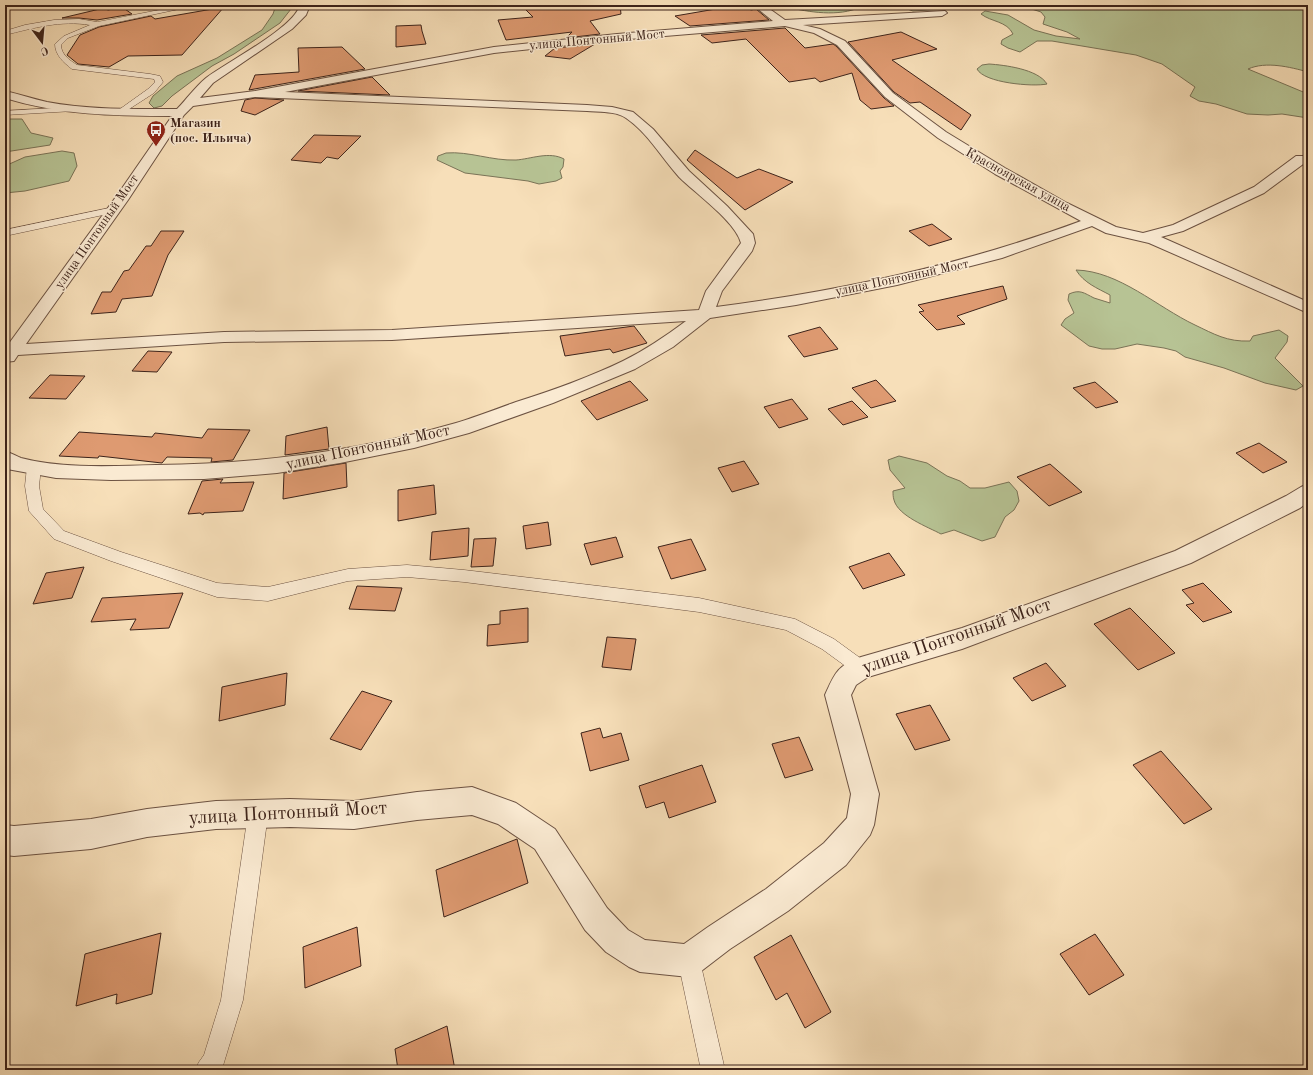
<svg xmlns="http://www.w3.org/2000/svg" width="1313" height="1075" font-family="'Old Standard TT',serif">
<rect width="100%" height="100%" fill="#f7dfb9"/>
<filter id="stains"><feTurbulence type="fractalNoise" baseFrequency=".005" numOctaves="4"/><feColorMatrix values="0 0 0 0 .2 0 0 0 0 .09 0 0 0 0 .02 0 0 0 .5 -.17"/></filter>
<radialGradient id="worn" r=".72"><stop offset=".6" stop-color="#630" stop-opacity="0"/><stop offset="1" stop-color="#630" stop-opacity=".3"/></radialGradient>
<g fill="#b7c394" stroke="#7a7357">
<polygon points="276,5 292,5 291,9 280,23 234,54 212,66 172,96 162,106 154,108 149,103 153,96 177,76 217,58 262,30 273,14"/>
<path d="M 788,5 L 822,7 L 835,5 L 865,5 C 843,17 814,13 791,8 Z"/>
<polygon points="910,5 943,5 945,8 945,9 913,11 904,8"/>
<path d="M 1019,5 L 1308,5 L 1308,72 C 1290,67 1266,61 1248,69 L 1308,94 L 1308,118 L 1282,114 L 1268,115 L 1247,114 L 1216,104 L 1199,101 L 1190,96 L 1195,87 L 1162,64 L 1136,55 L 1052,41 L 1037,41 L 1020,52 L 1008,48 L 1001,44 L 1002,40 L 1013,34 C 1007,21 991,22 981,14 L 985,11 L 1008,15 L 1034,30 L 1056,36 L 1080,39 L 1067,32 L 1043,24 L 1045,17 L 1041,12 Z"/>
<path d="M 989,64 C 1004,65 1038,69 1047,84 C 1033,87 984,83 977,69 L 982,65 Z"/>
<polygon points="5,119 22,119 31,133 53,138 50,145 5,152"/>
<polygon points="62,151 74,153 77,166 69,181 25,191 5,193 5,166 25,157"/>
<path d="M 446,153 C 469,151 492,161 516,160 C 531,159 549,151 564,159 L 563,167 L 560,171 L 562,178 L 556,181 L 539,184 L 528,181 L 465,173 L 437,160 L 438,156 Z"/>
<path d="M 1076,270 C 1119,271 1157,307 1195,325 C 1214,334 1227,342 1250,341 L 1253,336 L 1279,330 L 1288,336 L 1287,342 L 1275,358 L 1303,386 L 1296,390 L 1265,383 L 1224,368 L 1185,357 L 1176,351 L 1164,348 L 1137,344 L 1115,349 L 1102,349 L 1089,346 L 1061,325 L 1065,319 L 1074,313 L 1068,300 L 1069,294 C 1080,289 1084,293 1094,298 C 1099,300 1105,301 1110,303 L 1110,295 C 1097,288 1084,283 1076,270 Z"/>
<path d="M 899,456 L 927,463 L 947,476 L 960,481 L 970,488 L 985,488 L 1009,482 L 1017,491 L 1019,501 L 1014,510 L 1005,517 L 995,537 L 982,541 L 954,530 L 941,534 C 928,527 898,516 894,500 C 893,497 893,494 893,491 L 905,488 L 890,470 L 888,460 Z"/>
</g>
<g fill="#de9a71" stroke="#3d231a">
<polygon points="521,5 620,5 621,14 590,21 600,34 566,38 572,32 506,40 498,20 533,17"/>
<polygon points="739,5 743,5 751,10 756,9 769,20 690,26 675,16"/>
<polygon points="122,7 132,14 97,20 79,18 62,18 104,8 108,10"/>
<polygon points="224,7 182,55 128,56 109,67 78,64 67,55 80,35 99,27 151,16 155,19"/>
<polygon points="421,25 422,31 426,44 396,47 396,26"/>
<polygon points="785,28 805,48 833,44 836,46 884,98 894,106 871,109 860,100 852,73 820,82 815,78 789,82 746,39 712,43 701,35"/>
<polygon points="901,32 937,49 892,60 971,115 961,130 920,102 910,103 894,92 848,42"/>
<polygon points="595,44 570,59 545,56 555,48"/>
<polygon points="342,47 365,69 249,90 255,75 299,72 298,48"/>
<polygon points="372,77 390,95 298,91"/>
<polygon points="255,98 284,100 255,115 241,111 245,100"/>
<polygon points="314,135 361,136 338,159 327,157 321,163 291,160"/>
<polygon points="695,150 737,178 759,169 793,182 745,210 687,160"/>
<polygon points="932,224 952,239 929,246 909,231"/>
<polygon points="161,231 184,231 168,255 152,296 122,299 116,312 91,314 102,292 111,292 124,271 129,270 146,246 151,246"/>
<polygon points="1003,286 1007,299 957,316 965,324 937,330 919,312 924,311 918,305"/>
<polygon points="634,326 647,343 613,353 610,349 565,356 560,336"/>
<polygon points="820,327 838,349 804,357 788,336"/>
<polygon points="148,351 172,352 157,372 132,371"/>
<polygon points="50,375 85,376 66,399 29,398"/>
<polygon points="876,380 896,401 871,408 852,388"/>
<polygon points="630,381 648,400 597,420 581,401"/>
<polygon points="1095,382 1118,402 1096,408 1073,388"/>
<polygon points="792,399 808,419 779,428 764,407"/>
<polygon points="852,401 868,417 843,425 828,409"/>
<polygon points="327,427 329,449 285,455 286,436"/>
<polygon points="208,429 250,430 233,460 211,462 212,458 167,457 162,463 99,456 98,458 59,456 79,432 152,437 155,433 202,438"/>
<polygon points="1259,443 1287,462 1263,473 1236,453"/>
<polygon points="744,461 759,484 732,492 718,468"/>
<polygon points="346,463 347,487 283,499 284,473"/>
<polygon points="1050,464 1082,492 1049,506 1017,477"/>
<polygon points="223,479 220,483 254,482 243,511 204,513 203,515 200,513 188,514 202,481"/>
<polygon points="434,485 436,514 398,521 398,490"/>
<polygon points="548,522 551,545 526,549 523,526"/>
<polygon points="469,528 468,556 430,560 432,532"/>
<polygon points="616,537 623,557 591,565 584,544"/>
<polygon points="496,538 493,566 471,567 474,539"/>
<polygon points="691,539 706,570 671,579 658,547"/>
<polygon points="889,553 905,575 863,589 849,567"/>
<polygon points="84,567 72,598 33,604 46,573"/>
<polygon points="1203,583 1232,612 1203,622 1186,605 1194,603 1182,590"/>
<polygon points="357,586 402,588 395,611 349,609"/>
<polygon points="183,593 169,628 130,630 136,619 91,622 102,598"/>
<polygon points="528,608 528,642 487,646 488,625 500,624 500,611"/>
<polygon points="1130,608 1175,653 1138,670 1094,624"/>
<polygon points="607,637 636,639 631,670 602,667"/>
<polygon points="1046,663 1066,686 1032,701 1013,678"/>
<polygon points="287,673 285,705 219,721 222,687"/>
<polygon points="362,691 392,701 361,750 330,739"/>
<polygon points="930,705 950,740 915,750 896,714"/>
<polygon points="600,728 603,738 621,733 629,760 590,771 581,733"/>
<polygon points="799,737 813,770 785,778 772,744"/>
<polygon points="1161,751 1212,809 1184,824 1133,765"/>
<polygon points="702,765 716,802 669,818 664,802 646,808 639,786"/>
<polygon points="517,839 528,883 444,917 436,870"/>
<polygon points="357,927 361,966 305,988 303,947"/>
<polygon points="161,933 152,994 116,1004 117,994 76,1006 85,954"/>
<polygon points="1095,934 1124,975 1089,995 1060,954"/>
<polygon points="791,935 831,1012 805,1028 787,993 776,1000 754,957"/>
<polygon points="447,1026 455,1070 398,1070 395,1049"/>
</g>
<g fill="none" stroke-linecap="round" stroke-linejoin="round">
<g stroke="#6c5242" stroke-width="1">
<g id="lane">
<path d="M 185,5 L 198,5 L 99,26 L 68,38 L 61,45 C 61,54 69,60 77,65 L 150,74 L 160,76 L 163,82 L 154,93 L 123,113 L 120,113 L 120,109 L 148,89 L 155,82 L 154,79 L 72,69 C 64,63 55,55 55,44 L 64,36 L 90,25 C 61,20 33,28 5,35 L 5,31 L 25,25 L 54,20 L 79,19 L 97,22 Z"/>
<polygon points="71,107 74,107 74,111 5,115 5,111"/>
<polygon points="114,207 117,208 119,210 117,212 5,236 5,230"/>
<polygon points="34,462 39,463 41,467 39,486 43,509 64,531 121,552 217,583 268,587 348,569 407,565 464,570 699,598 795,619 834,639 867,663 870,668 867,673 861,676 855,673 822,649 786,630 699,612 464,582 407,577 348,581 268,601 217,597 111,561 54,539 29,511 25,486 27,467 29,463"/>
<polygon points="258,804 265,807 268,814 243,1000 222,1069 195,1070 199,1062 204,1055 221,1000 248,814 251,807"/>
<polygon points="689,950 697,953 700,961 725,1070 701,1070 678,961 681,953"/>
</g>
</g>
<g stroke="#6c5242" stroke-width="2">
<g id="street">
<path d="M 300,5 L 310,5 L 306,15 L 292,29 L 213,83 L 200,98 L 255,91 L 494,47 L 617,34 L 773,21 L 753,5 L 764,5 L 785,20 L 945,11 L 947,13 L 942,16 L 803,25 L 820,29 L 845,41 L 893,93 L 946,132 L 1005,168 L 1067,203 L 1116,227 L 1143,233 L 1173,225 L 1254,187 L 1296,156 L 1306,156 L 1307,159 L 1306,162 L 1264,193 L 1183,231 L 1161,237 L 1308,302 L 1308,313 L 1149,243 L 1106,233 L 1092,226 L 1002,258 L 897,285 L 796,305 L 710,318 L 673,347 L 635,369 L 553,403 L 469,433 L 414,448 L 340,463 L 277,473 L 204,479 L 111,480 L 56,478 L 7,469 L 5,468 L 5,451 C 11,453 16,456 21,458 C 63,469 113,466 156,465 C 257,464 359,451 456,423 C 476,417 496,409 516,402 C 551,391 590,377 623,361 C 645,350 666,336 686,321 L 392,340 L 224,342 L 18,355 L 14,361 L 5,362 L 5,349 L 118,194 L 172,116 C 115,116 60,115 5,98 L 5,91 C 19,94 33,99 47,102 C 90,110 134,109 177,109 C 186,100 195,87 206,78 C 227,62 294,28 300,5 ZM 785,26 L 814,33 L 837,45 L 885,97 L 938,138 L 995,174 L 1081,221 C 962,265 841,291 716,307 L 722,291 L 752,251 L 755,243 L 753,234 L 727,206 L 689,171 L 653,129 L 633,112 L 612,107 L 587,105 L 285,92 L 494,53 L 617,40 ZM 255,97 L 587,111 C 598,112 616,111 626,118 C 648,133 661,157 679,177 C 695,193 736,222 741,243 L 706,291 L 699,310 L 392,330 L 224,332 L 26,344 L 128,200 L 184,115 L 193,106 Z"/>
<path d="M 1308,484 L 1308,502 L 1300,508 L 1191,563 L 962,649 L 868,677 L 856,685 L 851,695 L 879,794 L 874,825 L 870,835 L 846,865 L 788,911 L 730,949 L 700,972 L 689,977 L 640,972 L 629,967 L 606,952 L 585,930 L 535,849 L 498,824 L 472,815 L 417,820 L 354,829 L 290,827 L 216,829 L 147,837 L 91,849 L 14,856 L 5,855 L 5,825 L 14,826 L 91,819 L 147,809 L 216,801 L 290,799 L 354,801 L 417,792 L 472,787 L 516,803 L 555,829 L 607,908 L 628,930 L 645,940 L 684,944 L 708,927 L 766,889 L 824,843 L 847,818 L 851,794 L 825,695 C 835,673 837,666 861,657 L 962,628 L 1175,551 L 1286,496 L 1301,487 Z"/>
</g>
</g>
<use href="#lane" fill="#faead2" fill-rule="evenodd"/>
<use href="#street" fill="#faead2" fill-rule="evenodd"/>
</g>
<defs>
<g id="bus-pin" transform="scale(1)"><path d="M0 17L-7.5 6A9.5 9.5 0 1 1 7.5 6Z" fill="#8f2418" stroke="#faead2"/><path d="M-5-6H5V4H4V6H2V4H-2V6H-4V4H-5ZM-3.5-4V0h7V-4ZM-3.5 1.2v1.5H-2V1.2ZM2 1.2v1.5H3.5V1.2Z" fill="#fff"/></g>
</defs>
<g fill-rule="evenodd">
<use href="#bus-pin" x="156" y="130"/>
</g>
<g text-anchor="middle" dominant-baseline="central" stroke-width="3" stroke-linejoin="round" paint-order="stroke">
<g font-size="13" fill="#3d231a" stroke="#faead2">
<text transform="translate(597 40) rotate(-5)">улица Понтонный Мост</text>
<text transform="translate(1018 180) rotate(29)">Красноярская улица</text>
<text transform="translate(97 232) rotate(-55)">улица Понтонный Мост</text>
<text transform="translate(902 278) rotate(-12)">улица Понтонный Мост</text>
</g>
<g font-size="13" font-weight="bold" fill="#3d231a" stroke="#faead2" text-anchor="start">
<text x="170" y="123">Магазин<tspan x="170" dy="15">(пос. Ильича)</tspan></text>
</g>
<g font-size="16" fill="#3d231a" stroke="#faead2">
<text transform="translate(368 448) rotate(-12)">улица Понтонный Мост</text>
</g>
<g font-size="19" fill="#3d231a" stroke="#faead2">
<text transform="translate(957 637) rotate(-19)">улица Понтонный Мост</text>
<text transform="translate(288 814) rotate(-3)">улица Понтонный Мост</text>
</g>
</g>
<rect width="1313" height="1075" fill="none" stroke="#f7dfb9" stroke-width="20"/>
<rect x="6" y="6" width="1301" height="1063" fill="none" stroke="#3d231a" stroke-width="2"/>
<rect x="10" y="10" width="1293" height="1055" fill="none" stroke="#3d231a"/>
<g transform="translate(42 42) rotate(164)" stroke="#faead2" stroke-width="3" paint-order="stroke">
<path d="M0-3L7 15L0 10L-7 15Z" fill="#3d231a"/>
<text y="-6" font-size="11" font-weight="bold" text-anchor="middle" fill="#3d231a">С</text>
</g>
<rect width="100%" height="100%" filter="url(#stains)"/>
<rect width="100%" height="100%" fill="url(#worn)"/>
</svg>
